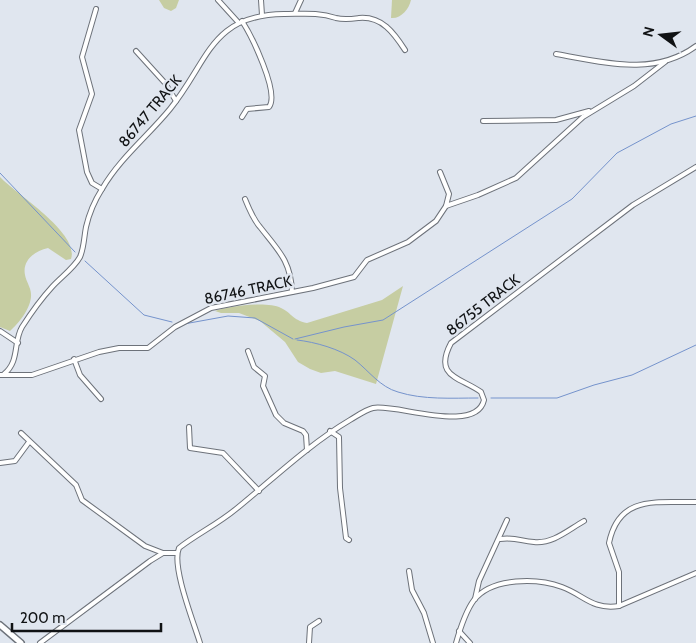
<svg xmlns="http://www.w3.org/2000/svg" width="696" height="643" font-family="Cabin,sans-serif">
<rect width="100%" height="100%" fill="#e0e6ef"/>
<g fill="#c6cda2">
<polygon points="159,0 179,0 176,8 171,11 164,8"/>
<path d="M 392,0 L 411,0 C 409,9 401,19 391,18 Z"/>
<path d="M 0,177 C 16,194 80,233 71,259 L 66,260 L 48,248 C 35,251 22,260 25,275 C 26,281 31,288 31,294 C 32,307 19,323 10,331 L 0,327 Z"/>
<path d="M 403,286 L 376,384 L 335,371 L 321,373 L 310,369 L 298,362 L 285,342 L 260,321 L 239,313 L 221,313 L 215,311 C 230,306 267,301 281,308 C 292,313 292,320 307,323 L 382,300 Z"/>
</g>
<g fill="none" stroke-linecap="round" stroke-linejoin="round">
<g stroke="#7593cc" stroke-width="1">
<polyline points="0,173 75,252"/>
<polyline points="85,261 144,315 172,322"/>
<polyline points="184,324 228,316 255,318 293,339"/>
<polyline points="295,339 344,327 383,320 572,199 617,153 671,124 696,116"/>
<path d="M 297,340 C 315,342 340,349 355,360 C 369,371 380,387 398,392 C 423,400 452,398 478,398"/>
<polyline points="491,398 557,398 594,385 632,375 696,345"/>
</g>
<g stroke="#6d727a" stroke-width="6">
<g id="minor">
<polyline points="218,0 238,22"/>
<polyline points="261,0 262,15"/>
<polyline points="96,9 82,57 92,94 79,130 87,172 92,183 102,189"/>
<polyline points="295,13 301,0"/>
<path d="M 242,21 C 251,35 280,93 269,107 L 247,109 L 242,117"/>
<polyline points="136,51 165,83 176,101"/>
<path d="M 556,54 C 603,62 654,77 696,46"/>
<polyline points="483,121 556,120 589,111"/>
<path d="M 245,199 C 249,209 253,219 260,227 C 278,250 291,261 292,292"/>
<polyline points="446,206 478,195 516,178 583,117 634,86 665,62"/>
<polyline points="0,331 18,343"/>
<polyline points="248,351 254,367 265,376 263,386 276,415 284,423 303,431 306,435 307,450"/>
<polyline points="74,359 80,375 101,399"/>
<path d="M 4,374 C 20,361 13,342 22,327 C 31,313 41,299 52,287 C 60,278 74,268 80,257 C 84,248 84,237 86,227 C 89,214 95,200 102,189 C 120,158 148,136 170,109 C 209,61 210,15 284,14 C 303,14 318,12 336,18 C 344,20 351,19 359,18 C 382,16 394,33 405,50"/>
<polyline points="0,375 32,375 99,352 119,348 148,348 175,327 211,308 313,288 354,277 367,260 408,242 436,221 446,206 449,194 440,172"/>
<polyline points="189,427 190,448 223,453 259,491"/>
<polyline points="330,431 339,437 340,488 346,538 349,540"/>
<polyline points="21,433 76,485 82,500 145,546 163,553"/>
<polyline points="0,463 15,461 29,442"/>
<path d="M 500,539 C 516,537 520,541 534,542 C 553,544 568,530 584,521"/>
<polyline points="409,571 412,590 424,613 433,643"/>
<polyline points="475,599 479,581 507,520"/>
<path d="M 619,606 L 619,572 L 609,543 C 619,494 658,503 696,502"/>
<polyline points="459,631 470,643"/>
<polyline points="40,643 150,561 163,553 177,553"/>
<path d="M 200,643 C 194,623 171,566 179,548 C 197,534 218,524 236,509 C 273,479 308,445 350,420 C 357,416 365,410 373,408 C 394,403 476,435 484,400 L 481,392 C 460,377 433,377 451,343 L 633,205 L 696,167"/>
<polyline points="309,643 310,627 319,621"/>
<path d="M 456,643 C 460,629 465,612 474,600 C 492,577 538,578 562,587 C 584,595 592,610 619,606 L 696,573"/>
</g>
</g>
<g stroke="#6d727a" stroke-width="8">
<polyline id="tertiary" points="0,625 21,643"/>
</g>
<use href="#minor" stroke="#fff" stroke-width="4"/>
<use href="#tertiary" stroke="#fff" stroke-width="5"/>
</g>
<g text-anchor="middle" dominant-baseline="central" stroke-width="5" stroke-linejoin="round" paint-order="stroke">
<g font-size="15" fill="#101214" stroke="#e0e6ef">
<text transform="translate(150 111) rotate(-50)">86747 TRACK</text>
<text transform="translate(248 290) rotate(-12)">86746 TRACK</text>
<text transform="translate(483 305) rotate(-38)">86755 TRACK</text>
</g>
</g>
<g transform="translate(661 35) rotate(285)" stroke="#e0e6ef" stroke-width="4" paint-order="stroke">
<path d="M0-4L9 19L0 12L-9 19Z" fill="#101214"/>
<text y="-8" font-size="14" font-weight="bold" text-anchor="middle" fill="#101214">N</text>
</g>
<path d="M12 623v8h149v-8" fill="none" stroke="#101214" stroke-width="2.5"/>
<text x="20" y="623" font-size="15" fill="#101214" stroke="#e0e6ef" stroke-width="4" paint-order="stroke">200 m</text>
</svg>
